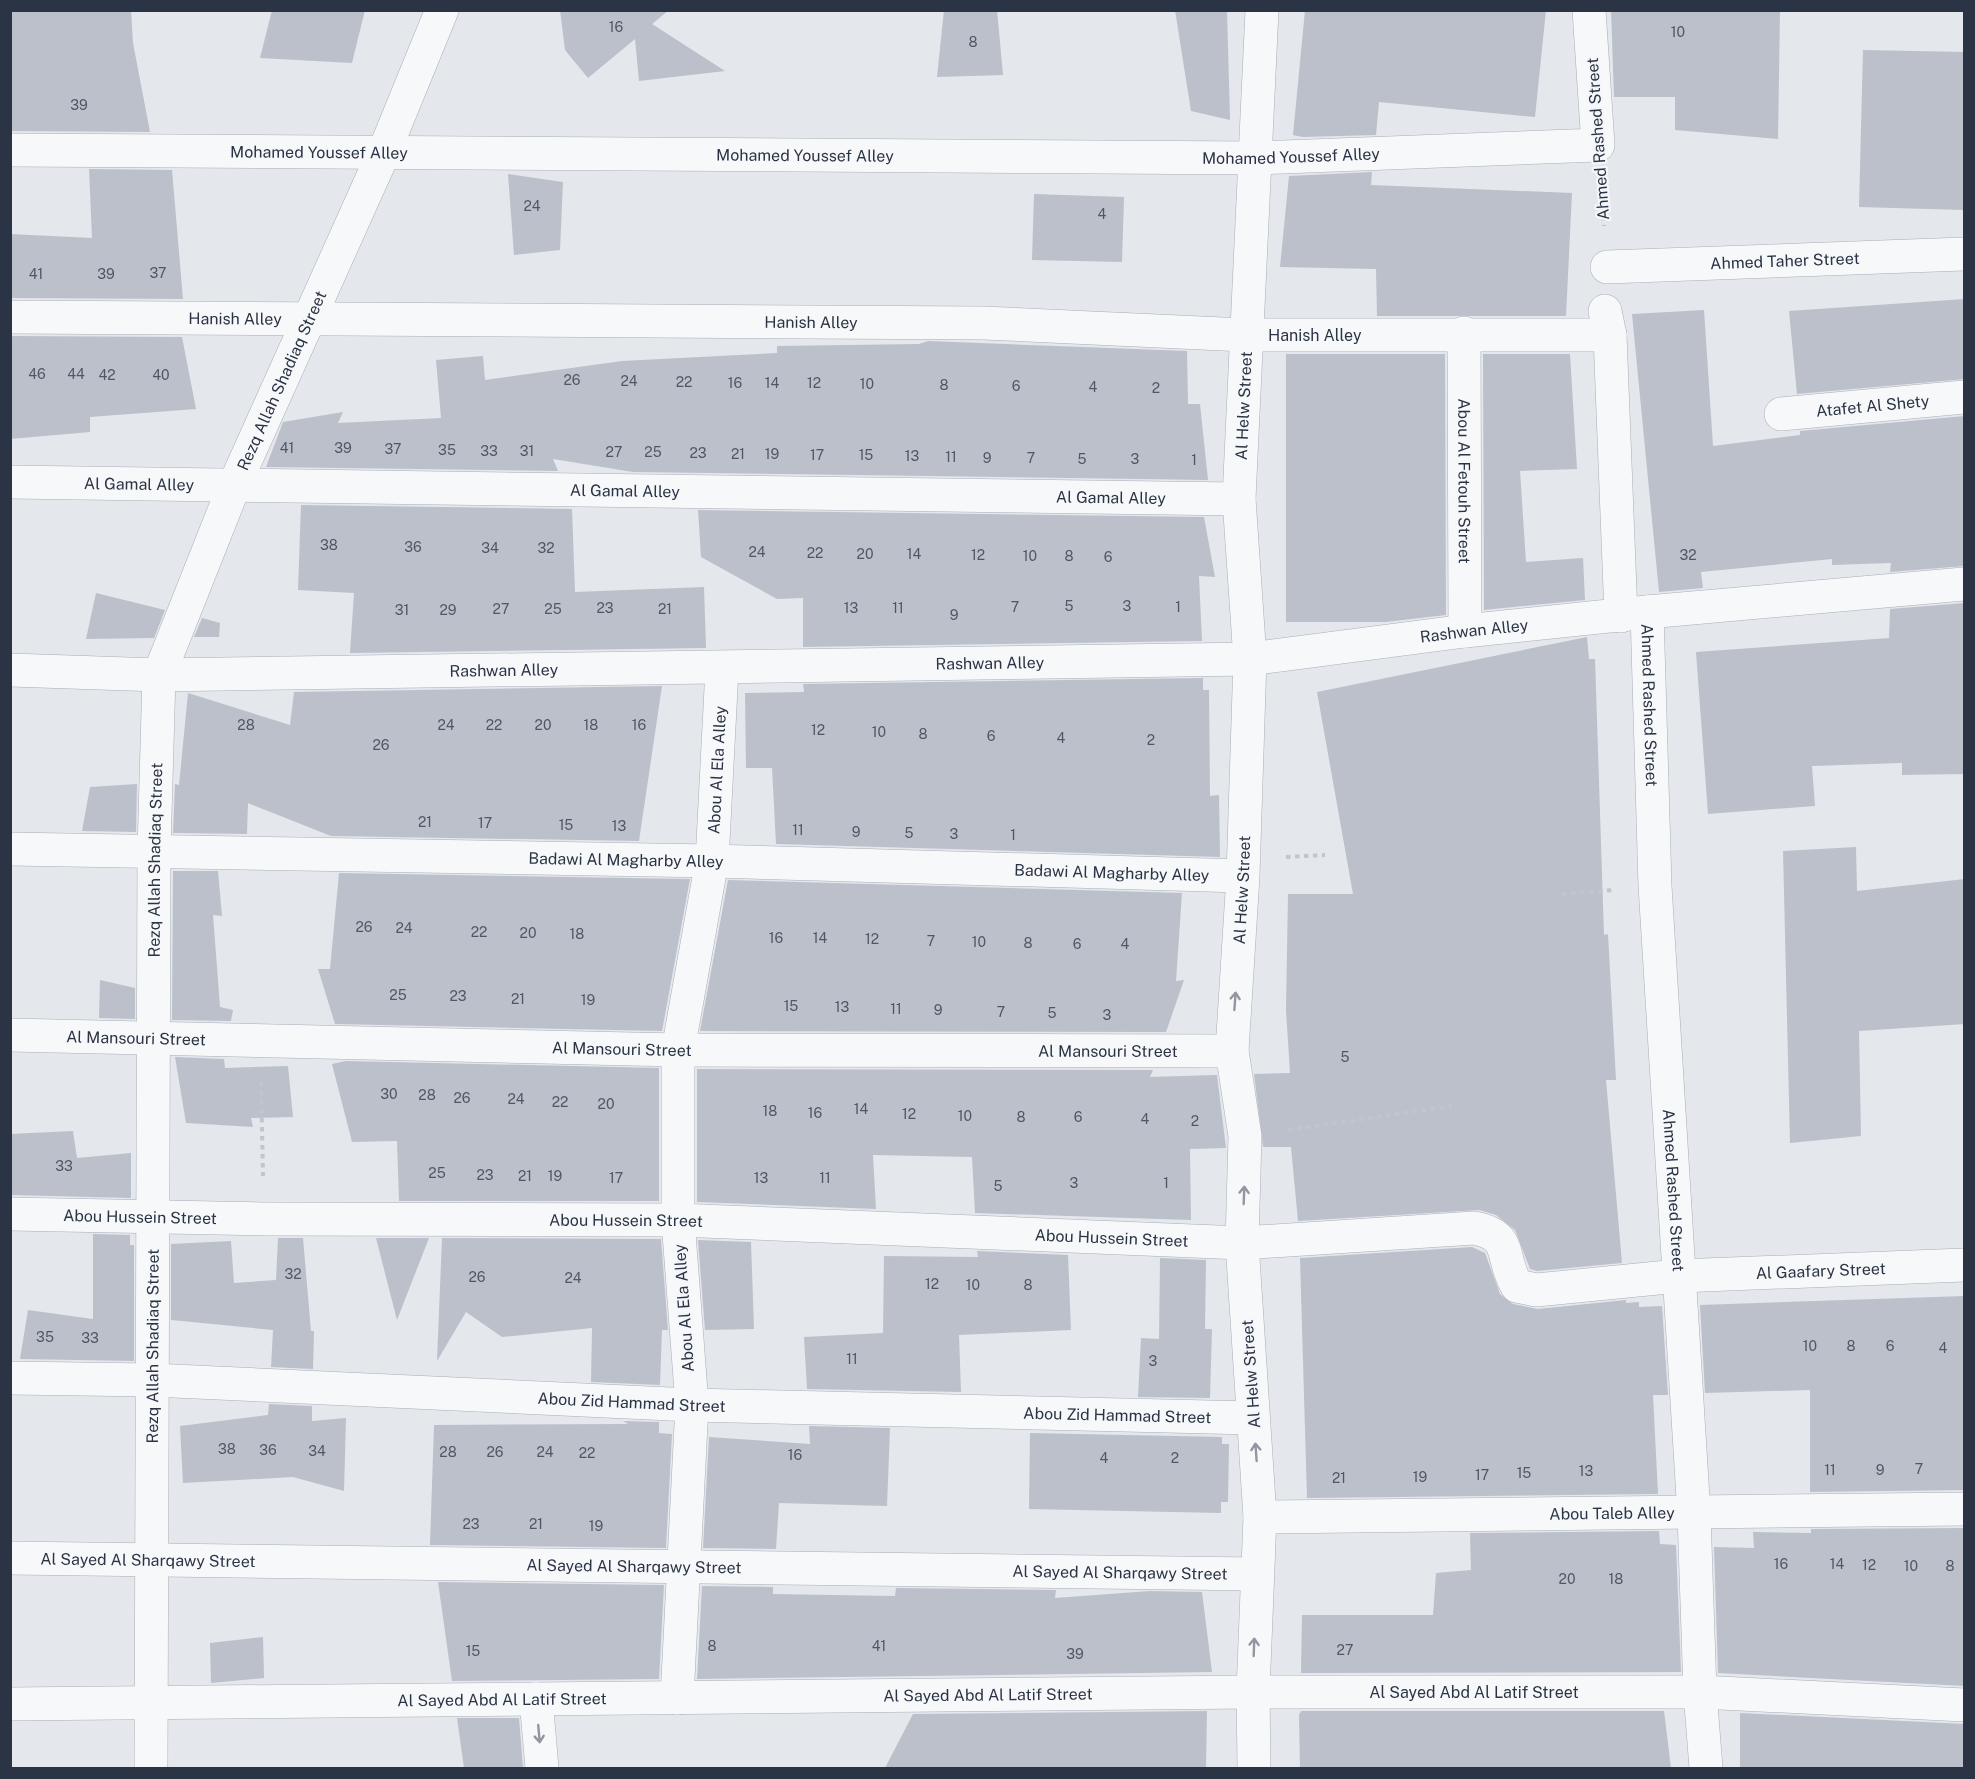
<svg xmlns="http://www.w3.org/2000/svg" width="1975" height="1779" font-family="'Public Sans',sans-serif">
<rect width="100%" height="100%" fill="#e4e7ec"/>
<g fill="#bbc0ca">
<polygon points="10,10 131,10 133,43 150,132 10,131"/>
<polygon points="272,10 365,10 352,63 260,58"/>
<polygon points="560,10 669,10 652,24 725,71 639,81 635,39 588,78 565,50"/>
<polygon points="944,10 997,10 1003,75 937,77"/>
<polygon points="1175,10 1227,10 1230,120 1191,111"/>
<polygon points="1305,10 1546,10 1535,117 1379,102 1376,135 1303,137 1293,135"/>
<polygon points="1611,10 1780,10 1778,139 1675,130 1675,97 1614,97"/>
<polygon points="1863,50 1965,52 1965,210 1859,207"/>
<polygon points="89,169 172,170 183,299 10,298 10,234 92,238"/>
<polygon points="1372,172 1371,185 1572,193 1566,316 1377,316 1376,269 1280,267 1289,176"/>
<polygon points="508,174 563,182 560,250 514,255"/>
<polygon points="1034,194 1124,197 1122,262 1032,260"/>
<polygon points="1965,299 1965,379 1797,394 1789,311"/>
<polygon points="1704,310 1713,446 1800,435 1800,431 1965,416 1965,566 1890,572 1891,563 1832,565 1832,559 1701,572 1703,588 1659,592 1632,314"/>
<polygon points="10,336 182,337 196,409 90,417 90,432 10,439"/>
<polygon points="928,341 1187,351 1188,404 1200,404 1208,480 633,472 553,459 558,471 266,467 283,422 343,412 338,423 441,418 436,360 483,356 485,380 622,361 777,353 777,346 919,344"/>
<polygon points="1286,354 1445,354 1446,615 1386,622 1286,622"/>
<polygon points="1483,354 1570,354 1577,469 1520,471 1526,562 1583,558 1585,600 1484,610"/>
<polygon points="301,505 572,509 575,592 704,587 706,648 350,653 354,593 298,590"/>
<polygon points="698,510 1204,517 1215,577 1199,576 1202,641 803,647 803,598 777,599 701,557"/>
<polygon points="96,593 165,610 154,638 86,639"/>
<polygon points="1965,603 1965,774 1902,775 1902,763 1812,766 1815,806 1708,814 1696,652 1889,638 1890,609"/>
<polygon points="202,618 220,623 219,637 194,637"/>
<polygon points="1587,637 1589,659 1595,659 1604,935 1608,934 1616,1080 1606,1080 1622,1263 1537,1271 1530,1269 1515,1230 1496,1215 1479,1210 1298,1221 1291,1147 1263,1147 1254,1074 1290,1073 1286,1010 1288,894 1353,894 1317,692"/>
<polygon points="1203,678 1203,690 1209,690 1210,796 1219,795 1220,857 776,844 772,768 746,768 745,693 804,692 803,684"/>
<polygon points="662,686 639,841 331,836 248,803 247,834 173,833 175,784 179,785 188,693 290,725 294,692"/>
<polygon points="137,784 136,832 82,831 90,787"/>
<polygon points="1856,847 1857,891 1965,879 1965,1024 1859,1031 1861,1136 1790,1143 1783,851"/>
<polygon points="173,871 218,871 222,916 213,915 220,1007 233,1010 231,1021 172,1020"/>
<polygon points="339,873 690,879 662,1031 335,1024 318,969 330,969"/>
<polygon points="728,880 1182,893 1176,981 1184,980 1166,1032 700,1031"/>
<polygon points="100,980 135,988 135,1019 99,1018"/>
<polygon points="175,1057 224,1059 225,1068 288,1066 293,1117 251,1118 253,1127 186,1123"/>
<polygon points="346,1061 659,1068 659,1201 399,1201 397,1141 352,1142 332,1064"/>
<polygon points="697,1069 1153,1070 1150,1077 1217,1075 1226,1148 1190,1149 1191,1220 975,1213 972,1157 873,1155 876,1209 697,1202"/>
<polygon points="73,1131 77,1158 131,1153 131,1198 10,1195 10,1134"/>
<polygon points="93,1234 130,1235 130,1245 134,1245 134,1361 20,1359 28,1310 93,1319"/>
<polygon points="278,1238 303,1238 311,1331 314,1331 313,1369 271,1367 273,1330 171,1320 171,1244 231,1241 234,1283 276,1280"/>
<polygon points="376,1238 429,1238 397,1320"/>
<polygon points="442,1238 661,1239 668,1330 662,1330 660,1385 591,1382 592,1328 502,1337 466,1312 437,1361"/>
<polygon points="698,1240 751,1242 754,1329 705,1330"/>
<polygon points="1472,1247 1485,1253 1500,1294 1513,1304 1538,1309 1626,1300 1626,1303 1639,1302 1639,1307 1662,1306 1668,1395 1653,1395 1658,1494 1307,1498 1300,1258"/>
<polygon points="977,1251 1068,1255 1071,1330 959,1335 961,1392 807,1389 804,1337 883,1333 884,1256 978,1257"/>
<polygon points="1160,1258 1206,1260 1205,1329 1212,1329 1210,1398 1138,1397 1141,1338 1159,1339"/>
<polygon points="1965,1296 1965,1490 1810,1492 1810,1390 1705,1393 1700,1305"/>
<polygon points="269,1404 312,1406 312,1421 346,1418 344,1491 293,1477 183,1483 180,1426 268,1415"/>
<polygon points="623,1421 659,1422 659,1433 672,1434 666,1548 430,1545 434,1425 628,1424"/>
<polygon points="809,1426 890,1428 887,1506 779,1503 776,1549 703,1548 709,1437 810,1444"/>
<polygon points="1030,1433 1222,1437 1222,1444 1229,1444 1228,1502 1221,1502 1221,1513 1029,1509"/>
<polygon points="1965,1528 1965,1686 1718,1673 1714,1547 1754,1548 1753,1532 1811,1533 1811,1529"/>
<polygon points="1659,1531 1660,1544 1676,1545 1681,1672 1301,1673 1302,1615 1433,1615 1436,1573 1471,1570 1470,1533"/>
<polygon points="438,1582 664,1585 659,1679 452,1681"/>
<polygon points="702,1586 773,1587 773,1594 895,1596 896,1588 1056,1590 1055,1598 1150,1591 1202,1592 1212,1672 697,1679"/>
<polygon points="263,1637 264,1678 211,1683 210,1643"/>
<polygon points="1207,1711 1206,1768 885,1768 913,1714"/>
<polygon points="1301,1711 1664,1711 1671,1768 1300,1768 1299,1715"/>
<polygon points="1740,1713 1965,1724 1965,1768 1740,1768"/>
<polygon points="457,1718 519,1718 523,1768 464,1768"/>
</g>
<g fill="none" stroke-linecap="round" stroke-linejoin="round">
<g stroke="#a9aeb7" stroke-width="34">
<g id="minor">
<path id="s1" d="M 10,150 L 1256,158 L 1598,145 L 1589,10"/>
<path id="s2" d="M 1607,267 L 1964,254"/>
<polyline points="1605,311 1610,335 1621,616"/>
<path id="s3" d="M 10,317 L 984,323 L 1245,335 L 1610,335"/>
<path id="s4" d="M 1464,333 L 1465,631"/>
<path id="s5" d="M 1781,414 L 1964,397"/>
<path id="s6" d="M 10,482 L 1239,499"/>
<path id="s7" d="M 1647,612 L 1655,886 L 1694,1514 L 1700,1692 L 1706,1768"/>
<path id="s8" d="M 10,670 L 159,675 L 1250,659 L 1465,631 L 1647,612 L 1964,584"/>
<path id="s9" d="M 10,849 L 712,861 L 1242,876"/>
<path id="s10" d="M 10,1035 L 678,1050 L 1232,1051"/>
<path id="s11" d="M 10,1214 L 264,1219 L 678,1220 L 1242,1243 L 1474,1228 C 1515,1236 1499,1257 1517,1286 L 1536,1290 L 1678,1276 L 1964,1265"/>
<path id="s12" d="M 10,1378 L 152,1380 L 692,1405 L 1253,1418"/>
<path id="s13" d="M 1260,1517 L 1964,1509"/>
<path id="s14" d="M 10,1558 L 1256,1574"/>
<path id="s15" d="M 677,1698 L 692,1405 L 678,1220 L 678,1050 L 712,861 L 722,669"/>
<polyline points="536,1699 542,1768"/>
<path id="s16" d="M 10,1704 L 1253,1692 L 1700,1692 L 1964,1705"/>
<path id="s17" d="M 151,1768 L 154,851 L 159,675 L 234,486 L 384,152 L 442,10"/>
<path id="s18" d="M 1254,1768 L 1253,1692 L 1260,1517 L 1242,1243 L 1245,1136 L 1232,1051 L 1243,876 L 1250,659 L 1239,499 L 1262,10"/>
</g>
</g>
<g stroke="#c2c5cb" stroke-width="4" stroke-dasharray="4.5 4.5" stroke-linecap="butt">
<polyline points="1601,189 1604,226"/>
<polyline points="1286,857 1325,855"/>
<polyline points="1562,894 1613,890"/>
<polyline points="261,1082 263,1176"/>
<polyline points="1288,1130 1452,1106"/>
</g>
<use href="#minor" stroke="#f7f8fa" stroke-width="33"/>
</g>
<defs><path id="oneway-shaft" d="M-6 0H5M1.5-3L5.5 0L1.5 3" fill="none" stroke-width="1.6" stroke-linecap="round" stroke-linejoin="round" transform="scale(1.5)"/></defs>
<g stroke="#9196a0">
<use href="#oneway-shaft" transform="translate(1235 1001) rotate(-86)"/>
<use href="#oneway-shaft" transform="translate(1244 1195) rotate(-88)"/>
<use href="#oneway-shaft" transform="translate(1256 1452) rotate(-94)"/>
<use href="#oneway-shaft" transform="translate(1254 1647) rotate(-88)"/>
<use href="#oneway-shaft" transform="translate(539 1734) rotate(85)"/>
</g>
<g text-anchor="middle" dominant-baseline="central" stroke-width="4.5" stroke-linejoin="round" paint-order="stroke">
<g font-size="14" fill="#4f5766">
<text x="616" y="27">16</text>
<text x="1678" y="32">10</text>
<text x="973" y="42">8</text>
<text x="79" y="105">39</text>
<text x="532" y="206">24</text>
<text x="1102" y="214">4</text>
<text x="158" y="273">37</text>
<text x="36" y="274">41</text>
<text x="106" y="274">39</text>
<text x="37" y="374">46</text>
<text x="76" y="374">44</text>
<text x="107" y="375">42</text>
<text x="161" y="375">40</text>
<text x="572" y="380">26</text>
<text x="629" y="381">24</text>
<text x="684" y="382">22</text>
<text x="735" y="383">16</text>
<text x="772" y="383">14</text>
<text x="814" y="383">12</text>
<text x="867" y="384">10</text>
<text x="944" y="385">8</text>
<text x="1016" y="386">6</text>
<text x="1093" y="387">4</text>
<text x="1156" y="388">2</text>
<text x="287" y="448">41</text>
<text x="343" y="448">39</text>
<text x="393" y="449">37</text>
<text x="447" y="450">35</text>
<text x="489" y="451">33</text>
<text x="527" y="451">31</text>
<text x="614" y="452">27</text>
<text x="653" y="452">25</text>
<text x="698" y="453">23</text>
<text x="738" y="454">21</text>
<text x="772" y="454">19</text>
<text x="817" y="455">17</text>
<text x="866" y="455">15</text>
<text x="912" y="456">13</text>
<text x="951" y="457">11</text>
<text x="987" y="458">9</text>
<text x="1031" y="458">7</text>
<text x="1082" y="459">5</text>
<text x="1135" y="459">3</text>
<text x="1194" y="460">1</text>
<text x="329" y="545">38</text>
<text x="413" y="547">36</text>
<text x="490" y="548">34</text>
<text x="546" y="548">32</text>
<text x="757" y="552">24</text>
<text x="815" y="553">22</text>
<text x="865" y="554">20</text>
<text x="914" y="554">14</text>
<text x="978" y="555">12</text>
<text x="1688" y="555">32</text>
<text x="1030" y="556">10</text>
<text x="1069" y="556">8</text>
<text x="1108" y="557">6</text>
<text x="1069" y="606">5</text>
<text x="1127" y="606">3</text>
<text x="1015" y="607">7</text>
<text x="1178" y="607">1</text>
<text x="605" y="608">23</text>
<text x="851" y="608">13</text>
<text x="898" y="608">11</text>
<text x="501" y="609">27</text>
<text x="553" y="609">25</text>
<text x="665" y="609">21</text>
<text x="402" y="610">31</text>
<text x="448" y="610">29</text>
<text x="954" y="615">9</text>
<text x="246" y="725">28</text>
<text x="446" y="725">24</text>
<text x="494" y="725">22</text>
<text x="543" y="725">20</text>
<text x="591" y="725">18</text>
<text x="639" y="725">16</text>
<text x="818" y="730">12</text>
<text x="879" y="732">10</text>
<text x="923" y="734">8</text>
<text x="991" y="736">6</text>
<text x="1061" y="738">4</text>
<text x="1151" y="740">2</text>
<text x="381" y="745">26</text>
<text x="425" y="822">21</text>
<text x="485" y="823">17</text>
<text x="566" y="825">15</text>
<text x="619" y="826">13</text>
<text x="798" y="830">11</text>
<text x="856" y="832">9</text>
<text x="909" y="833">5</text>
<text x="954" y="834">3</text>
<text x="1013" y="835">1</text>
<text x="364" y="927">26</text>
<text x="404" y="928">24</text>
<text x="479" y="932">22</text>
<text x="528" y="933">20</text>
<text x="577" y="934">18</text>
<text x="776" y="938">16</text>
<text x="820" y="938">14</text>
<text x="872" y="939">12</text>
<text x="931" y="941">7</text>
<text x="979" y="942">10</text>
<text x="1028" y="943">8</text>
<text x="1077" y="944">6</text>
<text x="1125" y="944">4</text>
<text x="398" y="995">25</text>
<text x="458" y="996">23</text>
<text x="518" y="999">21</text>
<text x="588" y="1000">19</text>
<text x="791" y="1006">15</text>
<text x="842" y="1007">13</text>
<text x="896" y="1009">11</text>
<text x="938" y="1010">9</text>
<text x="1001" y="1012">7</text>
<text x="1052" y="1013">5</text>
<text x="1107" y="1015">3</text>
<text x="1345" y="1057">5</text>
<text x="389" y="1094">30</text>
<text x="427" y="1095">28</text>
<text x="462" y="1098">26</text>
<text x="516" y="1099">24</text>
<text x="560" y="1102">22</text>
<text x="606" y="1104">20</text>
<text x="861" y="1109">14</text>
<text x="770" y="1111">18</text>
<text x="815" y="1113">16</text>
<text x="909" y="1114">12</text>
<text x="965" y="1116">10</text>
<text x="1021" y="1117">8</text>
<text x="1078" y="1117">6</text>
<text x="1145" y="1119">4</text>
<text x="1195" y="1121">2</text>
<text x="64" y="1166">33</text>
<text x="437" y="1173">25</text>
<text x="485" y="1175">23</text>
<text x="525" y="1176">21</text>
<text x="555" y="1176">19</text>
<text x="616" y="1178">17</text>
<text x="761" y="1178">13</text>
<text x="825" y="1178">11</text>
<text x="1074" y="1183">3</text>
<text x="1166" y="1183">1</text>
<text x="998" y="1186">5</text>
<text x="293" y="1274">32</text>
<text x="477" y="1277">26</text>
<text x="573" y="1278">24</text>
<text x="932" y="1284">12</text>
<text x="973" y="1285">10</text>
<text x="1028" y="1285">8</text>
<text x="45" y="1337">35</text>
<text x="90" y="1338">33</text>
<text x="1810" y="1346">10</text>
<text x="1851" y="1346">8</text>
<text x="1890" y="1346">6</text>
<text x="1943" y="1348">4</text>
<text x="852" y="1359">11</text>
<text x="1153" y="1361">3</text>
<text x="227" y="1449">38</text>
<text x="268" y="1450">36</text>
<text x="317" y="1451">34</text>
<text x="448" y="1452">28</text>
<text x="495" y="1452">26</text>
<text x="545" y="1452">24</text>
<text x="587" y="1453">22</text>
<text x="795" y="1455">16</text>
<text x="1104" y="1458">4</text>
<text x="1175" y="1458">2</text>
<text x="1919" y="1469">7</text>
<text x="1830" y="1470">11</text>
<text x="1880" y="1470">9</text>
<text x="1586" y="1471">13</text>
<text x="1524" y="1473">15</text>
<text x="1482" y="1475">17</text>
<text x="1420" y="1477">19</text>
<text x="1339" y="1478">21</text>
<text x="471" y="1524">23</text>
<text x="536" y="1524">21</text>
<text x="596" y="1526">19</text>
<text x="1781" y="1564">16</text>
<text x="1837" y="1564">14</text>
<text x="1869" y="1565">12</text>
<text x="1911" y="1566">10</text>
<text x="1950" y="1566">8</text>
<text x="1567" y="1579">20</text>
<text x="1616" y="1579">18</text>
<text x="712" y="1646">8</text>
<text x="879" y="1646">41</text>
<text x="1345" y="1650">27</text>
<text x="473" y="1651">15</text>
<text x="1075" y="1654">39</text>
</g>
<g font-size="16" fill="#2b3445" stroke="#f4f6f9">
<text transform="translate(1598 139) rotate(-94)">Ahmed Rashed Street</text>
<text stroke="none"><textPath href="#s1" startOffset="309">Mohamed Youssef Alley</textPath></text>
<text stroke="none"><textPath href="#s1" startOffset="795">Mohamed Youssef Alley</textPath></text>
<text stroke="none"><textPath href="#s1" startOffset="1281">Mohamed Youssef Alley</textPath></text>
<text stroke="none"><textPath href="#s2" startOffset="178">Ahmed Taher Street</textPath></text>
<text stroke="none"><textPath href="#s3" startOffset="225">Hanish Alley</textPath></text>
<text stroke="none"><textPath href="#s3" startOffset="801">Hanish Alley</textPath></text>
<text stroke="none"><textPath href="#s3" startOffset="1305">Hanish Alley</textPath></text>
<text stroke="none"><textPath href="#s17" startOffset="1412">Rezq Allah Shadiaq Street</textPath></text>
<text stroke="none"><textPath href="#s18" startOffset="1365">Al Helw Street</textPath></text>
<text stroke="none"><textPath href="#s5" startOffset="92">Atafet Al Shety</textPath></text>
<text stroke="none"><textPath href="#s4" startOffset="148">Abou Al Fetouh Street</textPath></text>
<text stroke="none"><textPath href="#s6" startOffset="129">Al Gamal Alley</textPath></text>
<text stroke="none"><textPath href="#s6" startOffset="615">Al Gamal Alley</textPath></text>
<text stroke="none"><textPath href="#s6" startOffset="1101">Al Gamal Alley</textPath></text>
<text stroke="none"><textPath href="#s8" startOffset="1466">Rashwan Alley</textPath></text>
<text stroke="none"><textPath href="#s8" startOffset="980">Rashwan Alley</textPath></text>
<text stroke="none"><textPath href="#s8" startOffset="494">Rashwan Alley</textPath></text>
<text stroke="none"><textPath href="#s7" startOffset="93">Ahmed Rashed Street</textPath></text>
<text stroke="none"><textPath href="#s15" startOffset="932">Abou Al Ela Alley</textPath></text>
<text stroke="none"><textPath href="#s9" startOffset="616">Badawi Al Magharby Alley</textPath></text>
<text stroke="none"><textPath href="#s17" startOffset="908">Rezq Allah Shadiaq Street</textPath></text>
<text stroke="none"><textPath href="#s9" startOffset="1102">Badawi Al Magharby Alley</textPath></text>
<text stroke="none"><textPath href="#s18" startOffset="880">Al Helw Street</textPath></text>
<text stroke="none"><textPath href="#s10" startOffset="126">Al Mansouri Street</textPath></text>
<text stroke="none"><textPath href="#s10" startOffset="612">Al Mansouri Street</textPath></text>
<text stroke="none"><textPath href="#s10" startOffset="1098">Al Mansouri Street</textPath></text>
<text stroke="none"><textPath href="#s7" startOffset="579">Ahmed Rashed Street</textPath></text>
<text stroke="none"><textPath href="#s11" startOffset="130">Abou Hussein Street</textPath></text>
<text stroke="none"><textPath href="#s11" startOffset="616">Abou Hussein Street</textPath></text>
<text stroke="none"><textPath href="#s11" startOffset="1102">Abou Hussein Street</textPath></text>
<text stroke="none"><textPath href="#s11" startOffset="1848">Al Gaafary Street</textPath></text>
<text transform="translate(684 1308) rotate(-94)">Abou Al Ela Alley</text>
<text stroke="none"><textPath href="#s17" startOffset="422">Rezq Allah Shadiaq Street</textPath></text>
<text transform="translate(1251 1374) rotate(-94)">Al Helw Street</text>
<text stroke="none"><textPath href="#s12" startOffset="622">Abou Zid Hammad Street</textPath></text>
<text stroke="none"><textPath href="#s12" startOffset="1108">Abou Zid Hammad Street</textPath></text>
<text stroke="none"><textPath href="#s13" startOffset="352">Abou Taleb Alley</textPath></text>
<text stroke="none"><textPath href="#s14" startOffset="138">Al Sayed Al Sharqawy Street</textPath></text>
<text stroke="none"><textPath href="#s14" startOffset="624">Al Sayed Al Sharqawy Street</textPath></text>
<text stroke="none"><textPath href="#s14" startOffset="1110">Al Sayed Al Sharqawy Street</textPath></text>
<text stroke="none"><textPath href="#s16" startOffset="1464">Al Sayed Abd Al Latif Street</textPath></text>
<text stroke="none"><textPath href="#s16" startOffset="978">Al Sayed Abd Al Latif Street</textPath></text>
<text stroke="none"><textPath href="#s16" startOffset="492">Al Sayed Abd Al Latif Street</textPath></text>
</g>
</g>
<rect width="1975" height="1779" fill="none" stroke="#2b3445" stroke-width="24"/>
</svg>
